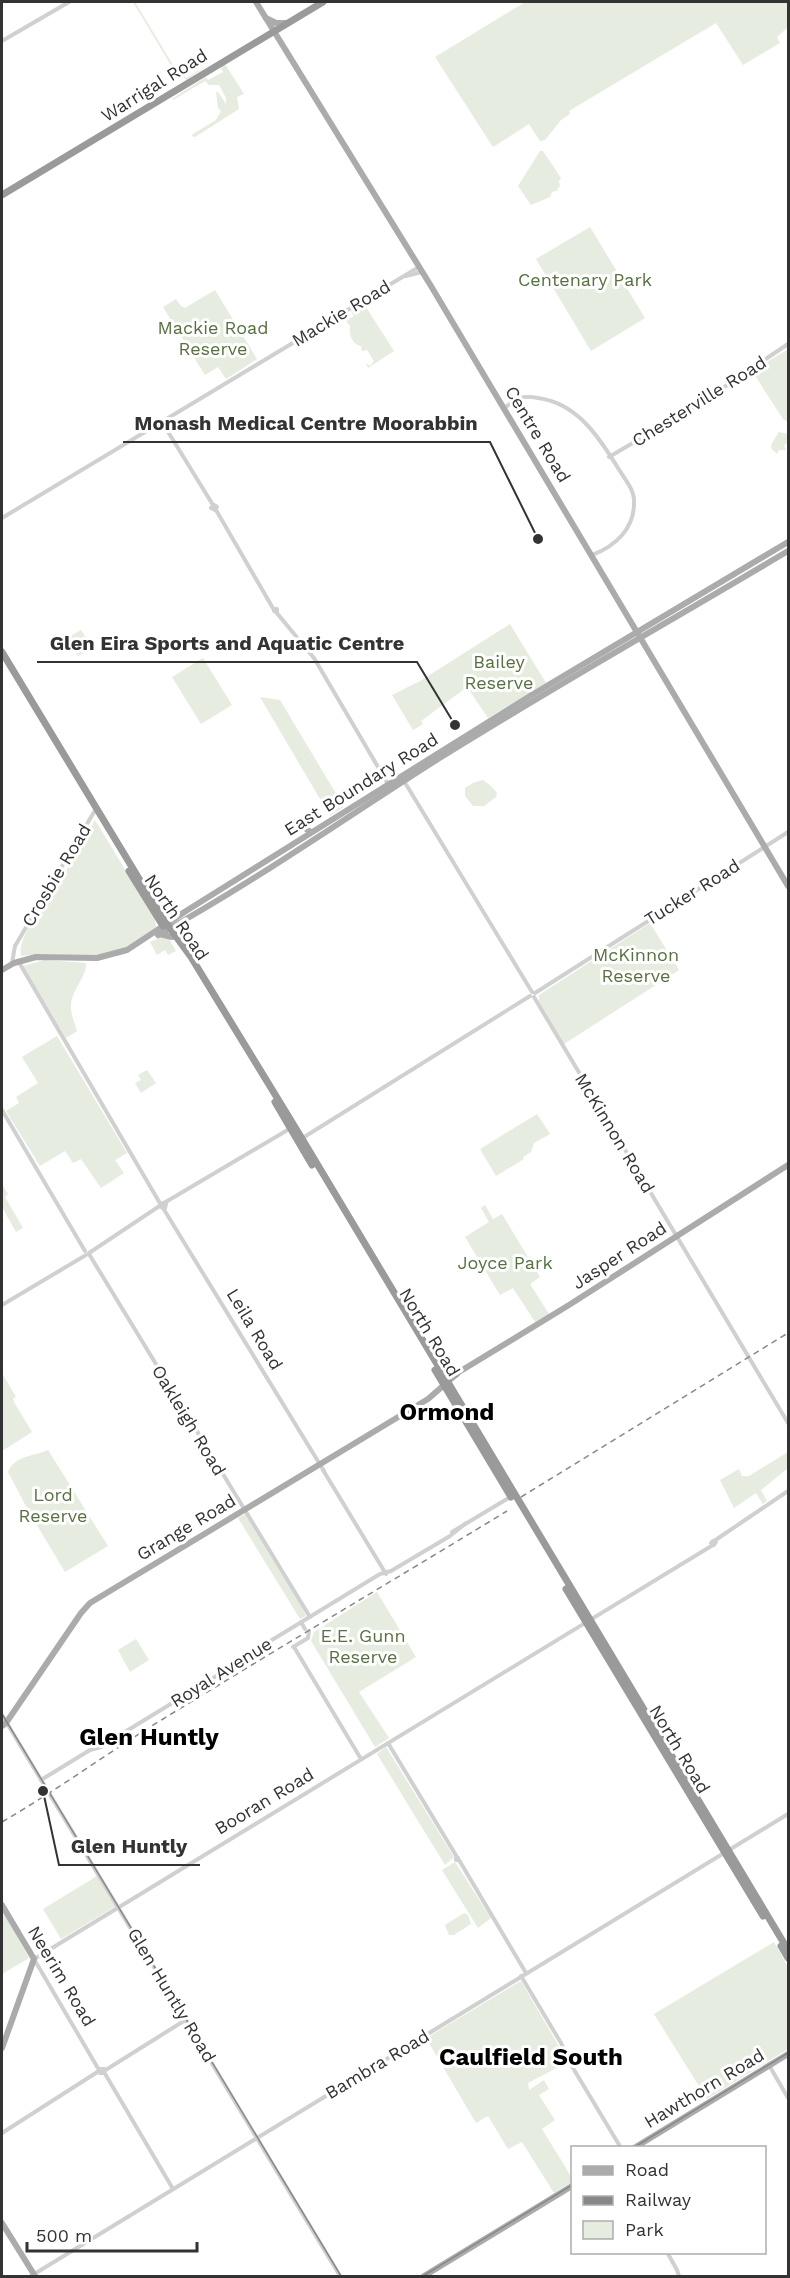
<svg xmlns="http://www.w3.org/2000/svg" width="790" height="2278" font-family="'Work Sans',sans-serif">
<rect width="100%" height="100%" fill="#fff"/>
<g fill="#e6ecdf">
<polygon points="133,2 135,2 176,70 178,67 186,78 216,60 183,82 186,80 179,70 175,72"/>
<polygon points="525,2 788,2 788,27 777,37 780,43 743,65 716,23 569,111 570,114 561,120 545,140 540,141 529,124 493,147 435,57"/>
<polygon points="225,64 244,94 237,97 239,109 195,137 192,136 193,134 216,120 221,111 218,108 216,92 218,92 226,104 226,98 219,85 209,85 205,81 173,100 172,99 206,77 208,80 223,72 221,68"/>
<polygon points="540,151 543,151 561,178 559,181 560,186 557,189 559,190 552,192 550,197 531,205 518,186"/>
<polygon points="590,227 645,318 591,351 536,259"/>
<polygon points="215,290 257,359 226,379 218,367 205,375 163,307 176,299 181,306 185,308"/>
<path d="M 364,304 L 394,351 L 368,368 L 366,363 L 370,366 L 374,361 L 367,350 L 362,351 L 361,346 C 352,344 349,335 350,326 L 346,321 L 354,316 L 351,311 Z"/>
<polygon points="787,350 788,353 788,422 783,419 752,371"/>
<polygon points="779,432 788,434 788,441 784,446 786,450 779,450 777,454 771,448 772,443"/>
<polygon points="510,624 546,683 488,718 467,687 421,721 423,724 413,730 392,695 420,681"/>
<polygon points="81,630 93,648 78,656 67,638"/>
<polygon points="203,658 232,705 201,724 172,677"/>
<polygon points="260,697 280,700 344,807 330,816"/>
<polygon points="483,780 491,786 497,793 496,797 484,806 473,806 465,796 465,788 473,783"/>
<path d="M 95,820 L 155,919 L 156,927 L 123,949 L 109,954 L 91,956 L 41,954 L 21,956 C 18,938 36,917 46,901 L 48,902 Z"/>
<polygon points="650,923 679,970 564,1044 539,1001 539,995"/>
<polygon points="159,938 169,939 176,951 168,955 165,950 157,955 150,942"/>
<path d="M 45,960 L 86,963 C 87,977 70,991 71,1008 C 71,1015 75,1024 77,1031 L 66,1038 L 23,966 Z"/>
<polygon points="57,1036 127,1153 115,1160 124,1173 101,1188 81,1159 73,1163 65,1151 40,1166 6,1111 19,1103 16,1097 38,1083 22,1057"/>
<polygon points="147,1070 156,1083 141,1093 135,1083 141,1080 138,1075"/>
<polygon points="537,1114 550,1134 534,1143 531,1152 523,1157 524,1159 496,1176 480,1149"/>
<polygon points="2,1184 8,1194 5,1197 23,1228 16,1232 2,1207"/>
<polygon points="485,1205 493,1219 502,1214 540,1277 530,1284 549,1314 535,1322 513,1288 500,1295 465,1237 489,1222 481,1208"/>
<polygon points="2,1373 16,1397 13,1398 14,1402 32,1432 2,1451"/>
<path d="M 48,1450 L 108,1546 L 65,1572 L 29,1512 L 8,1472 C 14,1456 34,1456 48,1450 Z"/>
<polygon points="788,1452 788,1468 761,1490 767,1501 763,1504 756,1493 734,1508 720,1480 739,1469 742,1476 749,1476"/>
<polygon points="245,1514 303,1609 306,1616 300,1619 238,1518"/>
<polygon points="377,1592 416,1657 359,1692 389,1738 375,1747 311,1641 314,1632"/>
<polygon points="136,1639 149,1660 130,1672 118,1650"/>
<polygon points="386,1747 454,1857 445,1865 377,1754"/>
<polygon points="455,1862 491,1918 478,1928 442,1870"/>
<polygon points="97,1876 116,1906 61,1939 43,1909"/>
<polygon points="2,1909 29,1958 2,1974"/>
<polygon points="464,1913 468,1915 471,1924 454,1935 449,1935 445,1925"/>
<polygon points="774,1942 788,1967 788,2049 707,2099 654,2014"/>
<polygon points="521,1981 567,2060 566,2063 528,2083 529,2090 544,2080 549,2089 539,2095 555,2120 542,2129 572,2178 572,2182 554,2193 522,2142 508,2149 488,2116 476,2123 426,2038"/>
</g>
<g fill="none" stroke-linecap="round" stroke-linejoin="round">
<g stroke="#d0d0d0" stroke-width="4">
<polyline points="2,41 69,2"/>
<polyline points="406,276 422,272"/>
<path d="M 504,408 C 509,405 515,400 520,398 C 526,396 533,397 538,398 C 577,403 599,437 618,468 C 624,478 634,489 634,501 C 635,528 616,546 592,555"/>
<polyline points="162,422 213,505"/>
<polyline points="609,457 699,404 788,344"/>
<polygon points="214,505 217,507 215,510 211,508"/>
<polyline points="216,510 274,610"/>
<polyline points="2,518 419,267"/>
<polygon points="275,609 277,609 277,612 274,611"/>
<polyline points="276,612 314,658 388,784"/>
<polyline points="404,781 532,992"/>
<polyline points="12,963 15,946 94,812 97,811"/>
<polyline points="20,964 161,1205"/>
<polyline points="535,993 788,832"/>
<polyline points="534,997 788,1423"/>
<polyline points="2,1110 85,1251"/>
<polyline points="301,1139 530,996"/>
<polygon points="163,1203 166,1204 165,1208 161,1207"/>
<polyline points="164,1203 291,1128"/>
<polyline points="163,1208 324,1471"/>
<polyline points="89,1253 161,1205"/>
<polyline points="89,1254 310,1617"/>
<polyline points="2,1305 86,1255"/>
<polyline points="323,1470 386,1574"/>
<polyline points="452,1532 512,1496"/>
<polygon points="713,1541 716,1542 714,1545 711,1543"/>
<polyline points="714,1541 788,1491"/>
<polyline points="391,1571 450,1536 466,1523"/>
<polyline points="301,1622 305,1629"/>
<polyline points="293,1647 308,1638 309,1631"/>
<polyline points="294,1647 361,1759"/>
<polyline points="2,1715 340,2276"/>
<polyline points="388,1743 457,1857"/>
<polyline points="41,1780 90,1750 101,1747 115,1738 256,1652 267,1643 380,1574 391,1571"/>
<rect x="456" y="1858" width="2" height="2"/>
<polyline points="459,1860 526,1973"/>
<polyline points="521,1976 561,2043 569,2061"/>
<polyline points="570,2063 621,2148"/>
<polyline points="769,2065 788,2098"/>
<rect x="100" y="2069" width="4" height="4"/>
<polyline points="99,2070 34,1959 713,1545"/>
<polyline points="104,2071 187,2019"/>
<polyline points="104,2072 173,2189"/>
<polyline points="2,2133 99,2071"/>
<polyline points="667,2252 677,2270 679,2276"/>
<polyline points="31,2276 788,1814"/>
</g>
<g stroke="#ababab" stroke-width="6">
<polyline points="256,2 431,286 788,886"/>
<polyline points="266,18 276,23 286,23"/>
<polyline points="295,822 311,832"/>
<polyline points="159,934 172,937"/>
<path d="M 158,935 C 254,882 345,818 438,759 C 553,687 672,620 788,551"/>
<polyline points="2,970 14,963 36,957 97,958 127,950 186,911 530,696 788,542"/>
<polyline points="2,1726 6,1723 81,1613 90,1603 428,1399 459,1372 569,1305 788,1165"/>
<polyline points="2,1905 34,1959 2,2048"/>
<polyline points="634,2148 788,2054"/>
<polyline points="2,2223 35,2276"/>
<polyline points="424,2276 572,2186"/>
</g>
<g stroke="#9a9a9a" stroke-width="7">
<polyline points="2,195 323,2"/>
<polyline points="2,652 164,920 191,957 298,1132 788,1950"/>
<polyline points="129,871 163,926"/>
<polyline points="275,1102 312,1165"/>
<polyline points="435,1370 511,1497"/>
<polyline points="443,1371 456,1374"/>
<polyline points="566,1589 763,1916"/>
<polyline points="781,1946 788,1958"/>
</g>
<g stroke="#888" stroke-width="1.5">
<polyline points="2,1714 341,2276"/>
<polyline points="633,2148 788,2053"/>
<polyline points="423,2276 572,2185"/>
</g>
<g stroke="#888" stroke-width="1.5" stroke-dasharray="6 4.5" stroke-linecap="butt">
<polyline points="521,1497 788,1333"/>
<path d="M 2,1822 C 57,1790 109,1752 163,1719 C 277,1649 392,1581 507,1511"/>
</g>
</g>
<g text-anchor="middle" dominant-baseline="central" stroke-width="6" stroke-linejoin="round" paint-order="stroke">
<g font-size="18" fill="#333" stroke="#fff">
<text transform="translate(154 85) rotate(-32)">Warrigal Road</text>
<text transform="translate(341 313) rotate(-31)">Mackie Road</text>
<text transform="translate(699 401) rotate(-32)">Chesterville Road</text>
<text transform="translate(538 434) rotate(59)">Centre Road</text>
<text transform="translate(361 784) rotate(-32)">East Boundary Road</text>
<text transform="translate(56 875) rotate(-59)">Crosbie Road</text>
<text transform="translate(692 892) rotate(-32)">Tucker Road</text>
<text transform="translate(177 917) rotate(56)">North Road</text>
<text transform="translate(615 1133) rotate(59)">McKinnon Road</text>
<text transform="translate(619 1255) rotate(-33)">Jasper Road</text>
<text transform="translate(255 1329) rotate(59)">Leila Road</text>
<text transform="translate(430 1332) rotate(59)">North Road</text>
<text transform="translate(189 1420) rotate(59)">Oakleigh Road</text>
<text transform="translate(186 1527) rotate(-31)">Grange Road</text>
<text transform="translate(221 1672) rotate(-32)">Royal Avenue</text>
<text transform="translate(680 1749) rotate(59)">North Road</text>
<text transform="translate(264 1801) rotate(-31)">Booran Road</text>
<text transform="translate(62 1976) rotate(59)">Neerim Road</text>
<text transform="translate(172 1995) rotate(59)">Glen Huntly Road</text>
<text transform="translate(377 2064) rotate(-31)">Bambra Road</text>
<text transform="translate(704 2088) rotate(-31)">Hawthorn Road</text>
</g>
<g font-size="18" fill="#56703f" stroke="#fff">
<text x="585" y="279">Centenary Park</text>
<text x="213" y="327">Mackie Road<tspan x="213" dy="21">Reserve</tspan></text>
<text x="499" y="661">Bailey<tspan x="499" dy="21">Reserve</tspan></text>
<text x="636" y="954">McKinnon<tspan x="636" dy="21">Reserve</tspan></text>
<text x="505" y="1262">Joyce Park</text>
<text x="53" y="1494">Lord<tspan x="53" dy="21">Reserve</tspan></text>
<text x="363" y="1635">E.E. Gunn<tspan x="363" dy="21">Reserve</tspan></text>
</g>
<g font-size="24" font-weight="bold" fill="#000" stroke="#fff">
<text x="447" y="1412">Ormond</text>
<text x="149" y="1737">Glen Huntly</text>
<text x="531" y="2057">Caulfield South</text>
</g>
</g>
<path fill="none" stroke="#333" stroke-width="2" d="M538 539L490 442H123M455 725L417 662H37M43 1791L59 1865H200"/>
<g fill="#333" stroke="#fff" stroke-width="2">
<circle cx="538" cy="539" r="6"/>
<circle cx="455" cy="725" r="6"/>
<circle cx="43" cy="1791" r="6"/>
</g>
<g font-size="20" text-anchor="middle" font-weight="bold" fill="#333" stroke="#fff" stroke-width="6" stroke-linejoin="round" paint-order="stroke">
<text x="306" y="430">Monash Medical Centre Moorabbin</text>
<text x="227" y="650">Glen Eira Sports and Aquatic Centre</text>
<text x="129" y="1853">Glen Huntly</text>
</g>
<rect width="790" height="2278" fill="none" stroke="#333333" stroke-width="6"/>
<rect x="571" y="2146" width="195" height="108" fill="#ffffff" stroke="#adadad" stroke-width="1.5"/>
<rect x="583" y="2166" width="30" height="9" fill="#ababab" stroke="#adadad" stroke-width="1.5"/>
<text x="625" y="2176" font-size="18" fill="#333333">Road</text>
<rect x="583" y="2196" width="30" height="9" fill="#888888" stroke="#adadad" stroke-width="1.5"/>
<text x="625" y="2206" font-size="18" fill="#333333">Railway</text>
<rect x="583" y="2221" width="30" height="18" fill="#e6ecdf" stroke="#adadad" stroke-width="1.5"/>
<text x="625" y="2236" font-size="18" fill="#333333">Park</text>
<path d="M27 2242v9h170v-9" fill="none" stroke="#333333" stroke-width="3"/>
<text x="36" y="2242" font-size="18" fill="#333333" stroke="#ffffff" stroke-width="4.5" paint-order="stroke">500 m</text>
</svg>
